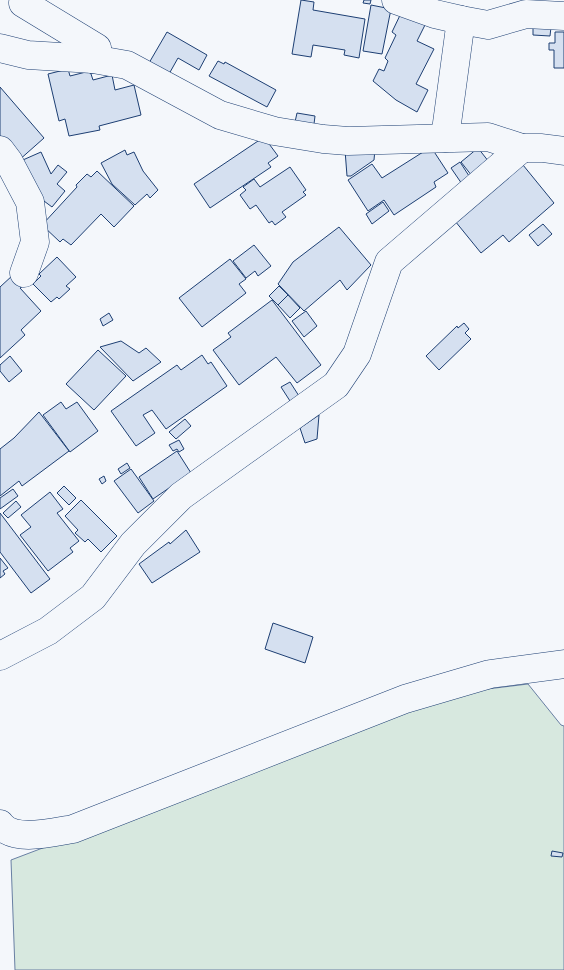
<svg xmlns="http://www.w3.org/2000/svg" width="564" height="970" font-family="Commissioner,sans-serif">
<rect width="100%" height="100%" fill="#f4f7fb"/>
<polygon fill="#d7e8df" stroke="#687fa3" points="528,684 561,725 564,726 564,970 15,970 11,860 353,730 471,691"/>
<g fill="#d5e0f0" stroke="#1d3f73">
<polygon points="301,0 314,2 313,10 365,19 359,58 344,55 345,50 313,45 311,57 292,54"/>
<polygon points="364,0 371,0 370,4 363,3"/>
<polygon points="371,5 391,9 382,54 363,51"/>
<polygon points="403,9 427,21 417,41 434,49 416,84 428,90 417,112 396,100 373,81 379,69 384,71 388,61 385,58 396,35 392,32"/>
<polygon points="533,26 551,27 550,36 533,35"/>
<polygon points="167,32 207,55 199,70 178,58 169,74 149,63"/>
<polygon points="555,32 564,32 564,68 554,68 554,50 549,50 549,43 555,43"/>
<polygon points="218,61 224,64 225,62 276,90 267,107 209,76"/>
<polygon points="68,69 70,76 90,71 93,80 112,75 115,90 134,85 141,115 99,126 100,130 69,136 65,119 59,121 48,74"/>
<polygon points="0,87 44,138 18,161 0,140"/>
<polygon points="297,113 315,116 314,124 295,122"/>
<polygon points="264,137 278,156 268,163 271,167 210,208 194,184"/>
<polygon points="431,147 448,173 434,182 436,187 394,215 384,200 368,211 348,180 372,164 382,178"/>
<polygon points="478,148 489,162 472,176 461,162"/>
<polygon points="375,149 374,160 351,176 347,176 345,150"/>
<polygon points="125,150 127,155 134,152 143,171 158,190 150,198 147,194 135,205 112,184 101,163"/>
<polygon points="41,152 51,174 58,165 67,172 57,184 65,191 52,207 44,201 41,204 16,163"/>
<polygon points="460,162 471,179 462,184 451,168"/>
<polygon points="523,165 554,203 509,242 503,235 481,253 455,221"/>
<polygon points="290,167 306,190 303,192 306,195 282,212 286,217 275,225 272,221 269,223 256,205 250,209 240,195 246,190 243,187 254,179 260,187"/>
<polygon points="97,171 134,206 114,227 101,214 71,245 63,239 60,242 42,225 77,187 76,185 87,174 91,177"/>
<polygon points="383,202 389,211 372,224 366,214"/>
<polygon points="543,224 552,234 538,246 529,235"/>
<polygon points="339,227 371,265 347,290 340,280 304,311 278,284 293,262"/>
<polygon points="254,245 271,266 258,276 255,271 246,278 233,261"/>
<polygon points="57,257 76,277 66,286 70,289 59,299 57,297 51,302 33,284 41,276 39,274"/>
<polygon points="230,259 246,279 239,284 246,293 202,327 179,298"/>
<polygon points="13,275 23,286 20,288 41,311 21,330 25,335 0,358 0,287"/>
<polygon points="279,286 288,295 278,305 269,296"/>
<polygon points="288,295 300,308 290,318 278,305"/>
<polygon points="272,300 321,365 297,383 276,357 239,385 213,350 231,337 228,333"/>
<polygon points="306,311 317,326 304,337 292,321"/>
<polygon points="109,313 113,320 103,326 100,319"/>
<polygon points="464,323 469,329 465,333 471,339 439,370 426,356 457,326 458,328"/>
<polygon points="121,341 139,353 146,348 161,362 133,381 100,347"/>
<polygon points="98,350 126,376 94,410 66,384"/>
<polygon points="202,355 208,364 211,362 227,386 166,429 152,410 143,415 155,433 136,446 111,411 177,365 181,370"/>
<polygon points="10,356 22,371 9,382 0,371 0,365"/>
<polygon points="290,382 299,396 290,401 281,387"/>
<polygon points="61,402 66,409 77,402 98,431 70,452 43,415"/>
<polygon points="39,412 69,451 22,486 19,481 0,496 0,449 14,438"/>
<polygon points="319,415 317,439 305,443 300,428"/>
<polygon points="185,419 191,426 176,439 169,432"/>
<polygon points="179,440 184,449 179,452 177,449 173,451 169,445"/>
<polygon points="177,451 191,473 153,499 139,477"/>
<polygon points="127,463 130,468 121,474 118,469"/>
<polygon points="131,469 154,501 138,513 114,481"/>
<polygon points="104,476 106,481 102,484 99,479"/>
<polygon points="64,486 76,498 69,505 57,493"/>
<polygon points="13,489 18,496 0,509 0,498"/>
<polygon points="50,492 63,509 57,513 79,541 70,548 73,552 48,571 20,535 31,527 21,515"/>
<polygon points="81,500 117,536 101,552 88,539 85,542 75,533 78,530 65,516"/>
<polygon points="16,501 21,507 8,518 3,513"/>
<polygon points="0,513 50,579 31,593 0,552"/>
<polygon points="186,530 200,552 152,583 139,564 169,542 170,544"/>
<polygon points="0,558 8,568 3,571 5,574 0,578"/>
<polygon points="273,623 313,637 305,663 265,649"/>
<polygon points="552,851 563,853 562,857 551,856"/>
</g>
<g fill="none" stroke-linecap="round" stroke-linejoin="round">
<g stroke="#1d3f73" stroke-width="29">
<g id="minor">
<polyline points="396,0 435,14 461,20"/>
<polyline points="23,3 97,48 93,59"/>
<polyline points="0,48 28,55 93,59 127,65 220,115 274,131 323,139 348,141 488,137 522,148 542,148 564,151"/>
<polyline points="445,138 461,20 488,25 526,14 564,16"/>
<polyline points="0,150 9,162 30,202 35,242 24,273"/>
<polyline points="0,656 48,631 93,597 133,544 181,496 336,385 357,354 389,262 522,148"/>
<path d="M 0,824 C 13,843 54,832 73,829 L 405,699 L 490,674 L 564,664"/>
</g>
</g>
<use href="#minor" stroke="#f4f7fb" stroke-width="28"/>
</g>
</svg>
